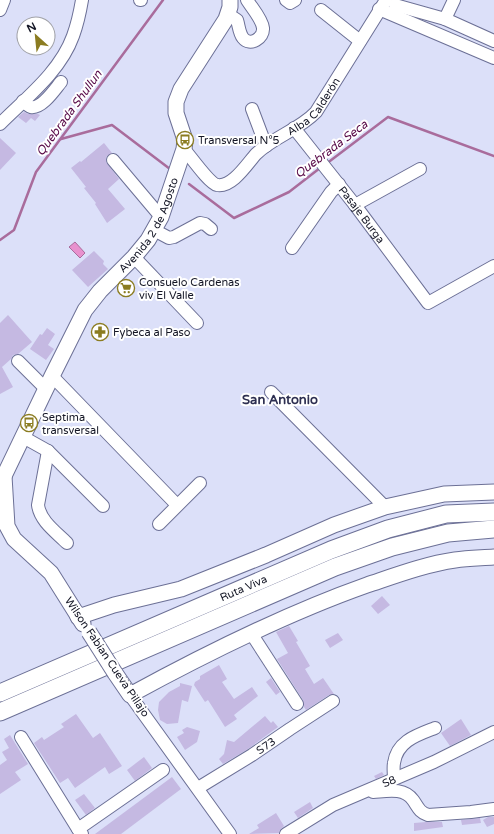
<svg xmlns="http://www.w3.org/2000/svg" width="494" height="834" font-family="'Varela Round',sans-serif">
<rect width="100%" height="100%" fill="#dce0f9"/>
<polygon fill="#e891ce" stroke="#a96c9c" points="75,242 85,253 80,258 69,247"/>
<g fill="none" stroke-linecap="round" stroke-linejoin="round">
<g stroke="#a96c9c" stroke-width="2.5">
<polyline points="61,139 112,125 170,169"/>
<polyline points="326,164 388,117 494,156"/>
<polyline points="189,184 234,218 289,192 320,168"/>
<polyline points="0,240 14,230 36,172 163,0"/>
</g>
</g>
<g fill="#c5b9e2">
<polygon points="24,112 28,114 38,114 40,115 35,121 31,118 26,123 18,117"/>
<polygon points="0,138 16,153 0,170"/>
<polygon points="104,143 112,153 106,157 106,162 119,179 108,189 125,209 107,223 95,204 96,203 84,188 86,187 71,168 80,161 81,162"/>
<polygon points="94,251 104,261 103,264 108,269 88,287 72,270"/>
<polygon points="8,315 32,342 18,354 13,355 11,359 2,367 13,387 0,394 0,323"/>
<polygon points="47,328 55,334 48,345 54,349 46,360 30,349 40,334 42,335"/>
<polygon points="382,596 390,605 378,614 371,606"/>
<polygon points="289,626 298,641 296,642 310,666 305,669 314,684 323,678 334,694 329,695 306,710 304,707 303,700 277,659 288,653 276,632"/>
<polygon points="338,633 343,640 330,648 325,640"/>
<polygon points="219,665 227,679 222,682 234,699 252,687 258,696 234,715 237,719 225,727 208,700 205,702 194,685 195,682 200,679 200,676"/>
<polygon points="271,678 280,692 276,695 266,682"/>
<polygon points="180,683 192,686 188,702 182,700 178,723 167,724 160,720 158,710 159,702 169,692 180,686"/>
<polygon points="76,714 93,738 100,733 122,766 109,774 105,767 75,788 68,778 60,783 34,743 42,737 44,740 64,727 61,724"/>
<polygon points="265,716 271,723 273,721 278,727 248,749 223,764 219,759 224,754 227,740 234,742"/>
<polygon points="461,719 471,735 450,746 441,733"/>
<polygon points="187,727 200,731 197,742 185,750 177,737 184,733 182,730"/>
<polygon points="10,735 28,764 15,772 21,780 0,794 0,765 7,760 2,752 9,748 4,739"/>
<polygon points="144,757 152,768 135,781 127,770"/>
<polygon points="382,772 384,775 376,779 374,776"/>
<polygon points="172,777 181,789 121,834 95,834"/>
<polygon points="84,794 95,808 86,815 75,800"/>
<polygon points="310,802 313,808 298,818 294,812"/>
<polygon points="276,813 284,826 280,830 279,833 249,834 259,828 257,825"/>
<polygon points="488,817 494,817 494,824 487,827 483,820"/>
<polygon points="480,818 481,823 462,825 461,820"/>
<polygon points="426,822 442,822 443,827 414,831 414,823"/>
</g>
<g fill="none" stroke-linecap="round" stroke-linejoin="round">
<g stroke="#6c7096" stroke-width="14">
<g id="minor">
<polyline points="140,0 141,0"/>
<polyline points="286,0 290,3 295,0"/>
<polyline points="395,5 445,19 494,41"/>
<polyline points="379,9 494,58"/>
<polyline points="0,10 4,0"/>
<polyline points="321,10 360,41"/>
<path d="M 228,14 L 237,20 C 239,26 239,33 243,38 C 250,47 264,38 263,28 C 262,19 252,8 247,0"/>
<polyline points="445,19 454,0"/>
<path d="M 23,101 C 25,103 28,106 31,107 C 42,109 55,89 61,82"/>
<polyline points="252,109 266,146"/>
<path d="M 0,124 C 26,98 60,72 73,36 C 77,25 80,12 82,0"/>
<path id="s1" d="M 294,128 L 355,205 L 428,303 L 494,266"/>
<path id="s2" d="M 184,149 C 191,157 209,183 217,185 C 232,188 247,164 256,154 C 273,137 299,130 316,112 L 386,0"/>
<polyline points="113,160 161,217"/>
<polyline points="355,205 420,169"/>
<polyline points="154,230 169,238 174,237 200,223 205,224 211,229"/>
<polyline points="292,248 331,192 339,184"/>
<polyline points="134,257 197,323"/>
<polyline points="18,361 46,389"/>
<polyline points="52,376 177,505"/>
<polyline points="271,392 385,507"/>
<polyline points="23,437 48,451 103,506"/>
<path d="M 48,451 L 38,505 C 40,521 56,532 67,543"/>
<polyline points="159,524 200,483"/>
<polyline points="251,633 297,704"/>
<polyline points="130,695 230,834"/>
<polyline points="21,737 78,829 82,834"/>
<path d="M 394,779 C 394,774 393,768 394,763 C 397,741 417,735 435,728"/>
<path id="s3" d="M 198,788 L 252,755 L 290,729 L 333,701"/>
<path d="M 373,792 C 387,791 404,787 413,800 C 418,807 419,812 428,815 L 471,812 L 494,809"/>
<polyline points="78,829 163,770"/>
<path id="s4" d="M 286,834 L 333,805 L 434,762 L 494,732"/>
</g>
</g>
<g stroke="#6c7096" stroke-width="17">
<g id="major">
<polyline points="4,476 7,526 14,539 51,573 83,624"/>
<path id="s5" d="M 0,480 L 4,476 L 52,376 L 85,310 L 100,291 L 134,257 L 148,240 L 161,217 L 184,149 L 185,140 L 176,113 L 176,102 L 181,89 L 226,19 L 230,7 L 230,0"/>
<polyline points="78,617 114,605 181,589 266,555 334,525 385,507 444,494 494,492"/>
<path d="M 115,673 L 130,695 C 207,653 285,614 367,585 C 394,576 426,564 455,560 C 468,558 481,558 494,557"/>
</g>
</g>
<g stroke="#6c7096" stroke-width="19">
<g id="highway">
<path id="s6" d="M 0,693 L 331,550 L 388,529 L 446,514 L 494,512"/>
<polyline points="0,712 335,567 392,547 448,533 494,529"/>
</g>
</g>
<use href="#minor" stroke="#fff" stroke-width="12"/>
<use href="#major" stroke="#fff" stroke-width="15"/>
<use href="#highway" stroke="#fff" stroke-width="17"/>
<g stroke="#6c7096" stroke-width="17" stroke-linecap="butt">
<polyline id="major-bridge" points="89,632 115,673"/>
</g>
<polyline stroke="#9598ae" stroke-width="1.5" stroke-dasharray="2 2" stroke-linecap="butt" points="126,676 132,686"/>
<use href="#major-bridge" stroke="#fff" stroke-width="15"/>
</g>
<defs>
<g id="bus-ring" transform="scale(0.9)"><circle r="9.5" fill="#fff" stroke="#8b7c21" stroke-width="1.5"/><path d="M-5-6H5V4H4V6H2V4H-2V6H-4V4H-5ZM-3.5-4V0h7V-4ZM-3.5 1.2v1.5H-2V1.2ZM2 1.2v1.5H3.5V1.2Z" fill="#8b7c21"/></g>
<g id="supermarket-ring" transform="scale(0.9)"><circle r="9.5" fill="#fff" stroke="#8b7c21" stroke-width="1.5"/><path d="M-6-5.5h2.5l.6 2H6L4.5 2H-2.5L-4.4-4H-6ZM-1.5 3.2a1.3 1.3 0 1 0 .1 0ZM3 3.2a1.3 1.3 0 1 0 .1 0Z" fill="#8b7c21"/></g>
<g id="pharmacy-ring" transform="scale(0.9)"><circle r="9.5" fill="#fff" stroke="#8b7c21" stroke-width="1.5"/><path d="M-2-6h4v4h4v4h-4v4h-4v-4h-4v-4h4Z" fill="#8b7c21"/></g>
</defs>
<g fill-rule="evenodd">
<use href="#bus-ring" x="185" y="140"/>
<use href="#supermarket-ring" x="126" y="288"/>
<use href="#pharmacy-ring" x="100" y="332"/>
<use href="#bus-ring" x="29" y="423"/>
</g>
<g text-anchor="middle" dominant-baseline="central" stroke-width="4" stroke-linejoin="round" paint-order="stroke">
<g font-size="11" fill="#151726" stroke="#fff">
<text stroke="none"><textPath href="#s2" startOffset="177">Alba Calderón</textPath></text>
<text stroke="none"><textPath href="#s1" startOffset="110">Pasaje Burga</textPath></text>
<text stroke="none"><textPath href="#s5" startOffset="298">Avenida 2 de Agosto</textPath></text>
<text stroke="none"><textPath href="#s6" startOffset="265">Ruta Viva</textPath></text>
<text transform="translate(107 657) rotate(56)">Wilson Fabian Cueva Pillajo</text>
<text stroke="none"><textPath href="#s3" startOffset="80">S73</textPath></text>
<text stroke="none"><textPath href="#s4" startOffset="116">S8</textPath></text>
</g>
<g font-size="11" fill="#151726" stroke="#fff" text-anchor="start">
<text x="198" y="140">Transversal N°5</text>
<text x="139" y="282">Consuelo Cardenas<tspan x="139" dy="13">viv El Valle</tspan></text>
<text x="113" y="332">Fybeca al Paso</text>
<text x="42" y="417">Septima<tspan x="42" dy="13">transversal</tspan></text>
</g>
<g font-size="12" font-style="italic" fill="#550645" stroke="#fff">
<text transform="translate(69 113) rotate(-54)">Quebrada Shullun</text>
<text transform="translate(331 149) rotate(-37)">Quebrada Seca</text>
</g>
<g font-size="13" font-weight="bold" fill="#2d2f51" stroke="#fff">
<text x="280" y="400">San Antonio</text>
</g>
</g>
<g transform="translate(36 36) rotate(333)"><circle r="19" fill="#ffffff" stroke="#a1a2a8"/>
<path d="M0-3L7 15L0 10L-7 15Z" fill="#8b7c21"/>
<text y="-6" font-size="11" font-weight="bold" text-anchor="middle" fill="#151726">N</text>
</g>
</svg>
